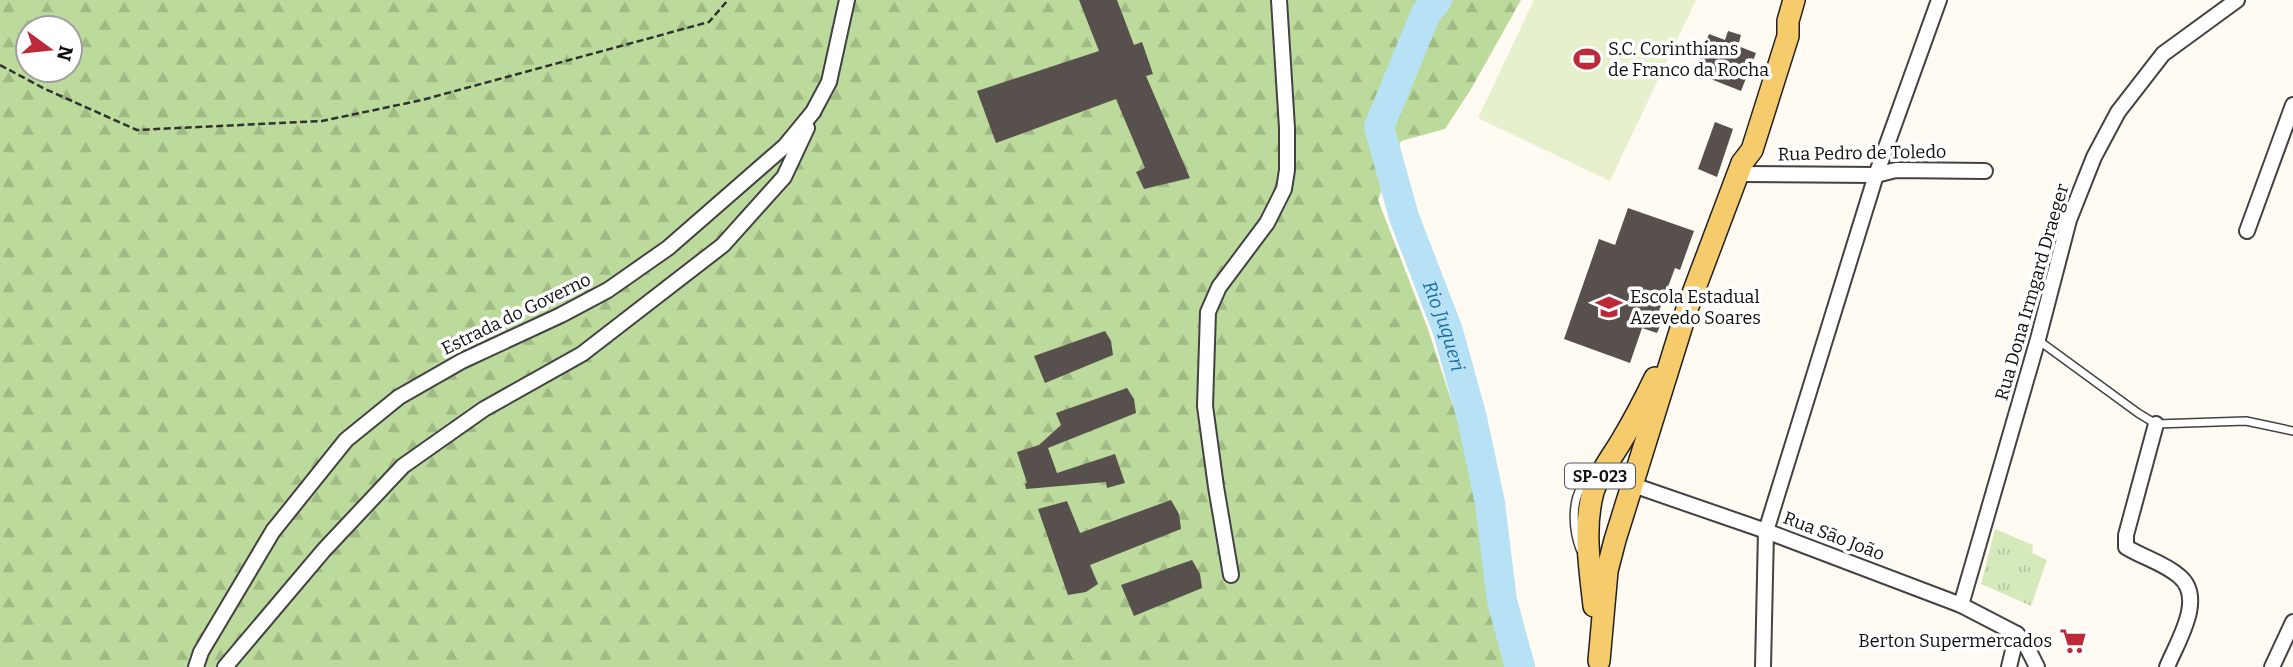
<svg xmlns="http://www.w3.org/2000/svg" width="2293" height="667" font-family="Bitter,serif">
<defs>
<pattern id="forest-firs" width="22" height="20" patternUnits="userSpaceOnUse" patternTransform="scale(1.75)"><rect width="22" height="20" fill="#bbda9b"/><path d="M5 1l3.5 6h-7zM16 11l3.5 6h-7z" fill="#a0ba84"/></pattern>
<pattern id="park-tufts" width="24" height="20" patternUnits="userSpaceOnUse" patternTransform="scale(1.75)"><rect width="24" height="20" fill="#d6e9bb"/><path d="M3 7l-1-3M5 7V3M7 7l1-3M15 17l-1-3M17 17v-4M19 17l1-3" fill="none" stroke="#b6c7a0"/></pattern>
</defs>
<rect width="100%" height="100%" fill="#fffbf2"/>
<path fill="url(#forest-firs)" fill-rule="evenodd" d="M 0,0 L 1521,0 L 1471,89 L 1445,129 L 1401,141 L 1378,200 L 1428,329 L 1468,452 L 1489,601 L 1507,667 L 0,667 ZM 28,28 L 70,28 L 70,70 L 28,70 Z"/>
<polygon fill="url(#park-tufts)" points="1995,529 2033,545 2032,553 2047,560 2031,606 1981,584"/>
<polygon fill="#e7f0cd" points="1534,0 1696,0 1610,181 1478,118"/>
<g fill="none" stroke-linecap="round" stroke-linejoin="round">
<path stroke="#b7e2f5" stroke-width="30" id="s1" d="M 1437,0 L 1426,13 L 1379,127 L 1404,217 L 1448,331 L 1472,418 L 1490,503 L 1502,601 L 1520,667"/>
</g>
<g fill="#58504c">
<polygon points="1079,0 1117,0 1134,45 1142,42 1153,74 1146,76 1190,178 1144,189 1136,172 1145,168 1116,99 996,143 977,91 1099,51"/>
<polygon points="1728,31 1741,35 1738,46 1756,53 1741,91 1693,72 1709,34 1725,40"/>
<polygon points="1715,122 1733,129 1717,177 1698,169"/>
<polygon points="1628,208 1694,231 1680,270 1675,268 1656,319 1662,321 1657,333 1642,328 1630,363 1564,339 1599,239 1615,245"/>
<polygon points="1105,331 1111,341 1113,355 1045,383 1034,356"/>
<polygon points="1127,388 1134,399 1136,413 1048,448 1057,473 1115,454 1125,483 1107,488 1106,482 1026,489 1025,484 1027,483 1017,452 1039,445 1061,425 1056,413"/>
<polygon points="1171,500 1179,514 1181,529 1090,565 1098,584 1086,592 1068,595 1038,509 1067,501 1080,533"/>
<polygon points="1192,560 1200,574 1202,588 1134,616 1121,585"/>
</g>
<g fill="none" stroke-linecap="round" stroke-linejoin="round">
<g stroke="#424242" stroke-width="10">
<g id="lane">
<polyline points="2038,340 2138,413 2156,424 2246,421 2293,431"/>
<path d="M 1580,549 C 1572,527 1569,488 1594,476"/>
</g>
</g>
<g stroke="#424242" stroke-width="18">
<g id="street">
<polyline points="1739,174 1876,175 1896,170 1985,171"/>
<polyline points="2247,231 2293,105"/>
<path d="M 2156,424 L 2126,535 L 2126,547 C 2142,557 2164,563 2179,576 C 2206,598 2177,642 2167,667"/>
<polyline points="1633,485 1766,531 1961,605 2017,634 2028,649 2037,667"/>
<polyline points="1231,575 1216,487 1205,406 1208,312 1219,287 1267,223 1284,189 1287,170 1287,128 1279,0"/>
<polyline points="1961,605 2038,339 2069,220 2094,157 2118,112 2163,54 2237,0"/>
<polyline points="196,667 201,652 273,531 346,440 399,397 462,361 561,315 608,290 668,248 785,146 813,112 829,82 847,0"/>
<polyline points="225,667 324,550 403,466 484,409 582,354 723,245 784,177 807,128"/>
<polyline points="1763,667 1766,531 1876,175 1939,0"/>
<polyline points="2009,667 2017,634"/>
<polyline points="2272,667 2293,622"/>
</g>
</g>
<g stroke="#202020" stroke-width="24">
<g id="primary">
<path d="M 1594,606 C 1590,568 1583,529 1593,492 C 1599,473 1612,457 1622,440 C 1634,420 1645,399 1655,378"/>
<polyline points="1599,661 1607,571 1615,540 1687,309 1742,163 1752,150 1788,36 1788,21 1794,0"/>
</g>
</g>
<polyline stroke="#313131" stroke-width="2.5" stroke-dasharray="7 3.5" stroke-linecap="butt" points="0,65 45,89 137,130 322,121 422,100 709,22 728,0"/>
<use href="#lane" stroke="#fff" stroke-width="7"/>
<use href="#street" stroke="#fff" stroke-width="14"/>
<use href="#primary" stroke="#f6cb6b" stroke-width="21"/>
</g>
<defs>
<g id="stadium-bare" transform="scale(2.1)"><path d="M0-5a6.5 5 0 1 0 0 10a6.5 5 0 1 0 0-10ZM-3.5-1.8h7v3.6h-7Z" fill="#be293a" stroke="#fff" stroke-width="2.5" paint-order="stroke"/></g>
<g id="school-bare" transform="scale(2.1)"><path d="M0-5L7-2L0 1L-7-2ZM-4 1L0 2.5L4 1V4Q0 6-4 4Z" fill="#be293a" stroke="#fff" stroke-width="2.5" paint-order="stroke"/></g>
<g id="supermarket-bare" transform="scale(2.1)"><path d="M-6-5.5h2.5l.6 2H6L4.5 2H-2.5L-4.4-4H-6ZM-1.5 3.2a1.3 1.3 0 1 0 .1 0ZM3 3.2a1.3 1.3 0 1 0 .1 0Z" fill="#be293a" stroke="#fff" stroke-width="2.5" paint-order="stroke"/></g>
</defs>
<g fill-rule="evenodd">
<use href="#stadium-bare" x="1587" y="59"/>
<use href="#school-bare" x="1609" y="307"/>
<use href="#supermarket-bare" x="2073" y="641"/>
</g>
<g text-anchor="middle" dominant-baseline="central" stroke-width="7" stroke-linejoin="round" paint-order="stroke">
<rect fill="#fff" stroke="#575757" stroke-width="2" x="1565" y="463.5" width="70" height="25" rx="5"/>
<g font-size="16" font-weight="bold" fill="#0f0f0f">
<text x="1600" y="476">SP-023</text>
</g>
<g font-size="18" fill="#0f0f0f" stroke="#fff" text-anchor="start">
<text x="1608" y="49">S.C. Corinthians<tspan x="1608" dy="21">de Franco da Rocha</tspan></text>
<text x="1630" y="297">Escola Estadual<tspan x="1630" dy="21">Azevedo Soares</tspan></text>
<text x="2052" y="641" text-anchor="end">Berton Supermercados</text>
</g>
<g font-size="18" fill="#0f0f0f" stroke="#fff">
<text transform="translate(1862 153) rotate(-1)">Rua Pedro de Toledo</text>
<text transform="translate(2032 292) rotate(-74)">Rua Dona Irmgard Draeger</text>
<text transform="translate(516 314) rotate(-26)">Estrada do Governo</text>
<text transform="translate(1834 536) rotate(21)">Rua São João</text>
</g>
<g font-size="19" font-style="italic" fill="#1a6ea0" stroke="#fff">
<text stroke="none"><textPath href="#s1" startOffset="350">Rio Juqueri</textPath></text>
</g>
</g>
<g transform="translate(49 49) rotate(105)"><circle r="33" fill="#ffffff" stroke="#9f9f9f" stroke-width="2"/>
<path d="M0-5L12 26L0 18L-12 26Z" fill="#be293a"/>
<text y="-10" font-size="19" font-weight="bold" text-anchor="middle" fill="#0f0f0f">N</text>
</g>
</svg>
